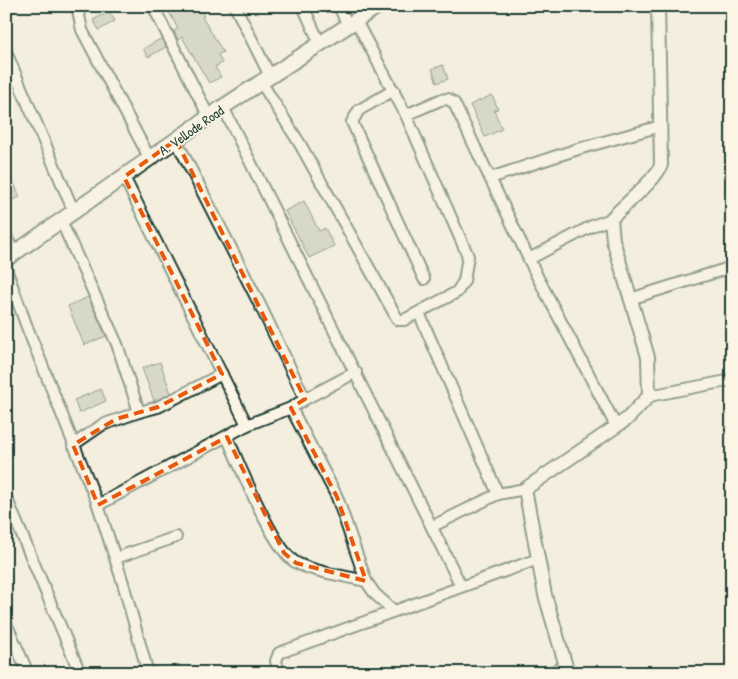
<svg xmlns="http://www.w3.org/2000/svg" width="738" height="679" font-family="'Patrick Hand',sans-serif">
<rect width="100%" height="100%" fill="#f3eede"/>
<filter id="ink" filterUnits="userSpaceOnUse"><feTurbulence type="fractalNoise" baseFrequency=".02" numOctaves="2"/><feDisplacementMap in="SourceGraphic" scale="10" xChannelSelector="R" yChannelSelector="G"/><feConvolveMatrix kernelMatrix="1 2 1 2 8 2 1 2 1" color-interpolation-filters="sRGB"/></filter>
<g filter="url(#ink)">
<g fill="#b8bcae" stroke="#1f3d34">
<polygon points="166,6 198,6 204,16 202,17 223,52 218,55 222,63 215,67 221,77 209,83 182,37 178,40 174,31 178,29"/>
<polygon points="109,11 115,21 99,30 93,20"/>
<polygon points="162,38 166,47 148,57 143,49"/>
<polygon points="443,65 448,79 437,83 432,69"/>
<polygon points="492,95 498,109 494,110 502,129 485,137 470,105"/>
<polygon points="6,165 20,197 6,203"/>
<polygon points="304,201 319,231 325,228 334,246 309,258 285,211"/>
<polygon points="88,297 106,336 84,345 68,306"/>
<polygon points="160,362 171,393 154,401 142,368"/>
<polygon points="101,389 106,401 79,413 74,400"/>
</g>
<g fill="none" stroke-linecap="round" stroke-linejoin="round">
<g stroke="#1f3d34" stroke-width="14">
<g id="minor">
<polyline points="77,6 82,30 150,159"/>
<polyline points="153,6 209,117"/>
<polyline points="235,6 270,76"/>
<polyline points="303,6 320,44"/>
<polyline points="339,6 348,26"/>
<polyline points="6,52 74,212"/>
<polyline points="261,82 300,144 398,320 404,320 457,292 464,281 468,256 406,115 356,21"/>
<polyline points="394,90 359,110 352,122 424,279"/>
<polyline points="223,107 461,586"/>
<polyline points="406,115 440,100 448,99 454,103 537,276 616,426"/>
<polyline points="176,140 261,307 305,399 291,408 337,497 366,581 375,594 394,611"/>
<polyline points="124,177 247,425"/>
<polyline points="490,178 578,149 661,126"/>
<polyline points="61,221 117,344 139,412 102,425 73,445"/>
<polyline points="6,236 14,254"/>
<polyline points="529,259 592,226 611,219"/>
<polyline points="6,269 27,327 98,505 123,583 148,673"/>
<polyline points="630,299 732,267"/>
<polyline points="419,313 498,494 525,489"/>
<polyline points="649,396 732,380"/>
<polyline points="305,399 356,372"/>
<polyline points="139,412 158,407 222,374"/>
<path d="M 227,437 C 240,465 272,547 295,562 C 312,572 346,576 366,581"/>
<polyline points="6,497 80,673"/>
<polyline points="98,505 247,425 291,408"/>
<polyline points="433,526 498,494"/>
<polyline points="116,558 176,537"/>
<polyline points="6,623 28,673"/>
<polyline points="279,673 276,661 279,653 538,559"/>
<polyline points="549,673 566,666"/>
</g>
</g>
<g stroke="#1f3d34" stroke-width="16">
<path id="tertiary" d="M 568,673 L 545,595 L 525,489 L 627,419 L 649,396 L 648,357 L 613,240 L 611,219 C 623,206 657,179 661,165 L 658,6"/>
</g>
<g stroke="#1f3d34" stroke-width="18">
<polyline id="secondary" points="6,259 223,107 378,6"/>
</g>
<use href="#minor" stroke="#fcf5e5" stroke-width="10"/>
<use href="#tertiary" stroke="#fcf5e5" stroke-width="12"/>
<use href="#secondary" stroke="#fcf5e5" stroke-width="14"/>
</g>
</g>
<path d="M0 0H738V679H0ZM 176,140 L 305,399 L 291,408 L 337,497 L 366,581 L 296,563 L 284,553 L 227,437 L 98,505 L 73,445 L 116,419 L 158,407 L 222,374 L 124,177 Z" fill="#f3eede" fill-opacity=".55" fill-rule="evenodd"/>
<path fill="none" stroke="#e8590c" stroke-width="4" stroke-dasharray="10 6" stroke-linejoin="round" d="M 176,140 L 305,399 L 291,408 L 337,497 L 366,581 L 296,563 L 284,553 L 227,437 L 98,505 L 73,445 L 116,419 L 158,407 L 222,374 L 124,177 Z"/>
<g text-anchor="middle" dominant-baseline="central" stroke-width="4" stroke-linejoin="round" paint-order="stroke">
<g font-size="14" fill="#1f3d34" stroke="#fcf5e5">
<text transform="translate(191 130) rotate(-35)">A. Vellode Road</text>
</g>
</g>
<rect width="738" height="679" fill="none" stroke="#fcf5e5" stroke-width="25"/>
<rect x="12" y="12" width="713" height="654" fill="none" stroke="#1f3d34" stroke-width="2" filter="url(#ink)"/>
</svg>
